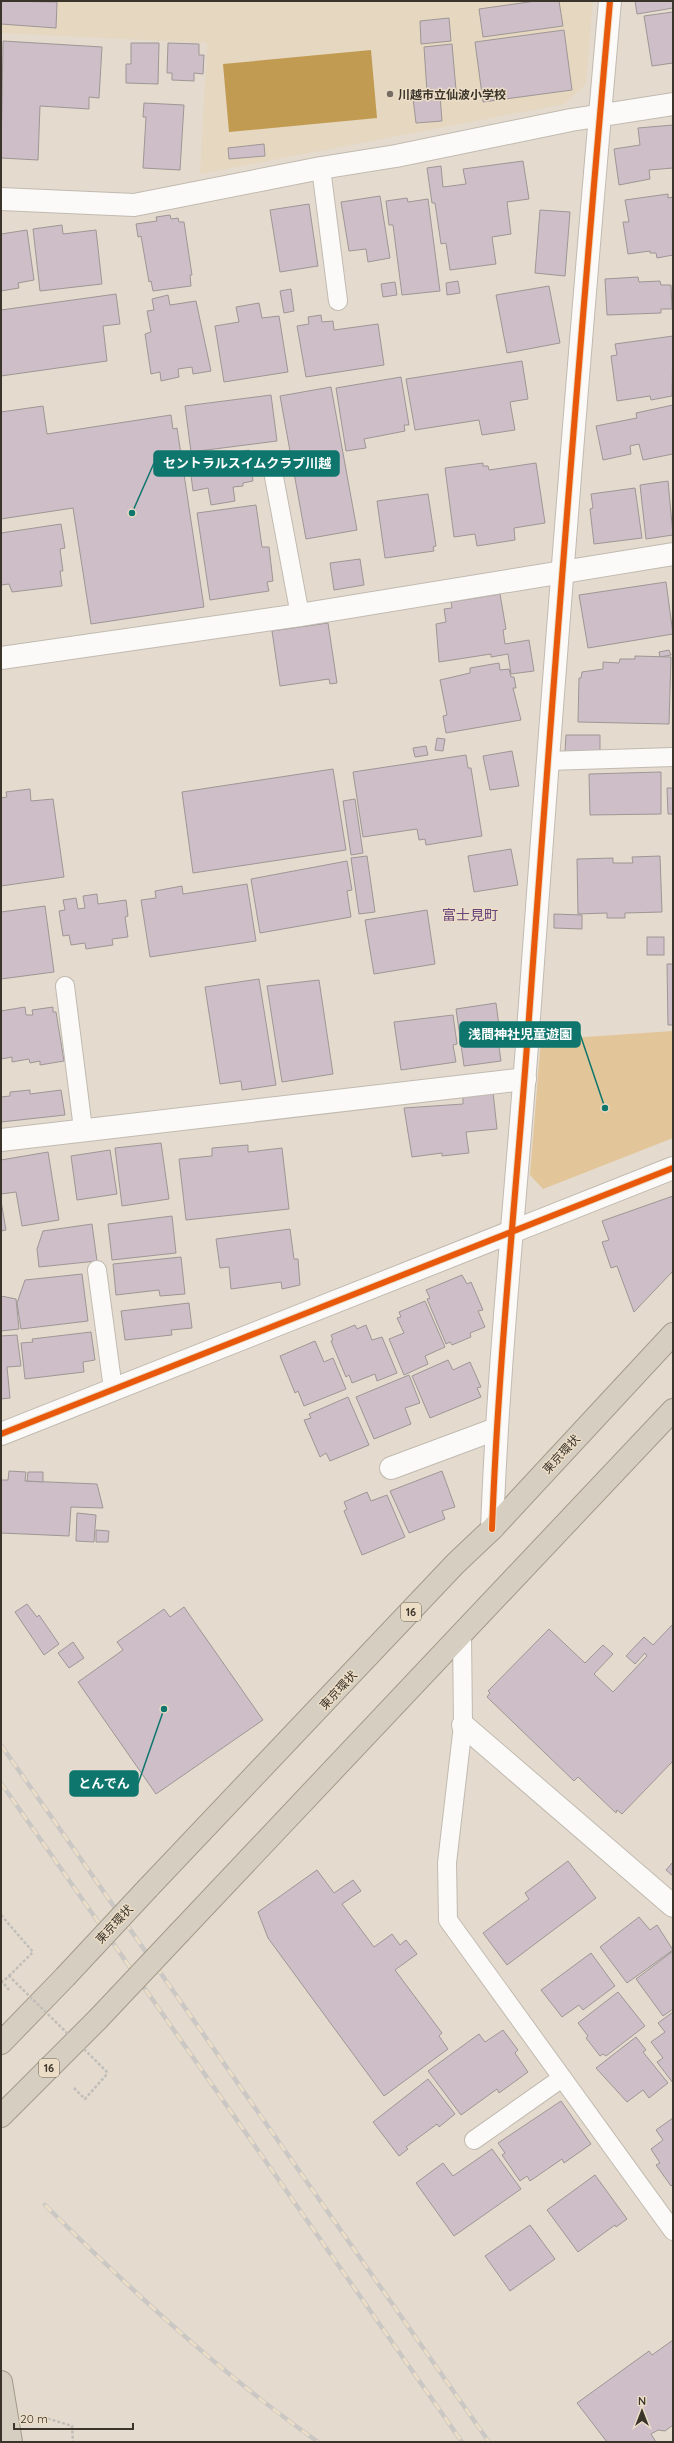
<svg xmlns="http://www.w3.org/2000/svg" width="674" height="2443" font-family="Quicksand,'Noto Sans JP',sans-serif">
<rect width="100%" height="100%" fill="#e4dbce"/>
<polygon fill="#e5d7c0" points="1,1 593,1 586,84 564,104 200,174 207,43 1,33"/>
<polygon fill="#e2c598" points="673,1031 673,1138 543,1189 530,1175 541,1040"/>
<polygon fill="#c29b53" points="371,50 377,118 229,132 223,64"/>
<g fill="#cdbec8" stroke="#9e9795">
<polygon points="1,1 57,2 56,28 1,24"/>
<polygon points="536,1 559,1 563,26 483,37 479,9"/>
<polygon points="635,1 673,1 673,8 637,14"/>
<polygon points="673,12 673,63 652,66 644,16"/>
<polygon points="449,18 451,41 421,44 420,21"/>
<polygon points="564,30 572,90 483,102 475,42"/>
<polygon points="3,41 102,47 99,98 89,97 89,109 40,106 38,160 1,158"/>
<polygon points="131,43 159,43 158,84 126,83 126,64 131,64"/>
<polygon points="168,43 199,44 199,55 204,55 203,74 194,73 194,81 172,80 172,73 167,73"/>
<polygon points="452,44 456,90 427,92 424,47"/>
<polygon points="440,96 442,121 416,123 413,98"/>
<polygon points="144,103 184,105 180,170 143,168 146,117 143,117"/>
<polygon points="673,125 673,168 649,170 650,179 619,185 614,149 640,145 638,128"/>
<polygon points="264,144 265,156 229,159 228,148"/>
<polygon points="523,161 529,199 507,202 511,234 492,237 496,264 450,270 446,243 441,244 435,203 432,203 427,168 441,166 443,187 466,184 463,169"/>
<polygon points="668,194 668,198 673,197 673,255 657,258 656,253 650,253 650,251 628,254 623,222 629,222 625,200"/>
<polygon points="380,196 390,258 368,262 366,249 349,251 341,202"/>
<polygon points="407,198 408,202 428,199 440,291 402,295 393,225 389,225 386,201"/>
<polygon points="309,204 318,266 280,272 270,210"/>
<polygon points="540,210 570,212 565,276 535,273"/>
<polygon points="170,215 171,219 178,218 179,222 184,222 192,275 190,275 191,286 153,291 151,281 149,282 141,236 138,237 136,224 157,221 156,217"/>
<polygon points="62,225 63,234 96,230 102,284 40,291 33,229"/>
<polygon points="27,230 34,280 18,283 19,288 1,291 1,234"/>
<polygon points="638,277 639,282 660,281 661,285 671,285 672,309 661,309 661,313 607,315 605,279"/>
<polygon points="458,281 460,293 447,295 446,283"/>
<polygon points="395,282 397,295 383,297 381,284"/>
<polygon points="549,286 560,343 507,353 496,295"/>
<polygon points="291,289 294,311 284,313 280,291"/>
<polygon points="116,294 120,324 103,326 107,361 1,376 1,310"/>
<polygon points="168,295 170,305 196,301 211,371 193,374 192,367 178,369 179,377 161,381 160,372 151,374 145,334 151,332 147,311 154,310 152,299"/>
<polygon points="259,303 262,318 279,316 288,372 224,382 215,326 239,322 236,307"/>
<polygon points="321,315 322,322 333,321 334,330 378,324 384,365 306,377 297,326 309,324 308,317"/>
<polygon points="673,336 672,396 651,400 650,396 617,401 611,356 617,355 615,344"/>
<polygon points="522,361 528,399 510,402 515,430 482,435 479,420 415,430 406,379"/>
<polygon points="401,377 409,425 404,425 405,431 364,439 366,448 346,451 336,388"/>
<polygon points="331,387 357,530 306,539 280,396"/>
<polygon points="271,395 277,441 191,452 185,406"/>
<polygon points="673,405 673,454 643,460 639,444 630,446 631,454 603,460 596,426 637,418 636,413"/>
<polygon points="43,406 47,434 171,415 173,429 177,428 204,607 91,624 73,508 1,519 1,412"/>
<polygon points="249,450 253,481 243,483 243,486 233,487 235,501 211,505 208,488 193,491 189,460"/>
<polygon points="483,463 483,466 488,466 489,470 536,463 545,523 514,528 515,540 477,546 475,534 454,537 445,468"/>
<polygon points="668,481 673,535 646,539 640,485"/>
<polygon points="635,488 642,538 594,544 590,509 593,508 591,494"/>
<polygon points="428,494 436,546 433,547 434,551 385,558 377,501"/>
<polygon points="256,505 262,547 269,547 273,581 267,582 269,591 210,600 197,513"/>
<polygon points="61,524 65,548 60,549 63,571 60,571 62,586 12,592 9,584 1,585 1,533"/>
<polygon points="360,559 364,585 334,590 330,563"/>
<polygon points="666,582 673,634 588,648 579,595"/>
<polygon points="500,594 506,629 503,630 505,644 529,640 534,671 511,674 508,654 491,657 491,654 439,662 436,624 446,622 444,609 452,608 451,602"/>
<polygon points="328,623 337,683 330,684 329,679 280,686 272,631"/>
<polygon points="669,650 671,655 660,657 659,652"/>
<polygon points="635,656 671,657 669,724 578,722 579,678 581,678 582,672 603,669 603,662 619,663 620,659 635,659"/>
<polygon points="499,663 500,670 509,669 511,677 514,677 516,688 513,688 521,720 446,733 443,716 447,715 440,680 470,673 470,668"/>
<polygon points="566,735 600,735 600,753 565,752"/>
<polygon points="437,738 445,739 443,751 435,750"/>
<polygon points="426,746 428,755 415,757 413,748"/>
<polygon points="512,751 519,786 490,790 483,756"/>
<polygon points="466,755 468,768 471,768 482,836 426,845 425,839 419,840 417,829 363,837 353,772"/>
<polygon points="333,769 346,850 193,873 182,792"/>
<polygon points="661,772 661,814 590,815 589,774"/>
<polygon points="667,788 673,788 673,814 668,814"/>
<polygon points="30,789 31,801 53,799 64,877 1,886 1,798 7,797 6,792"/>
<polygon points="355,799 363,853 351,855 343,801"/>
<polygon points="511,849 518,885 474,892 468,856"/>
<polygon points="367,856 375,912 359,914 351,858"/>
<polygon points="660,856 662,912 625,913 625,918 607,918 607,913 578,914 577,859 613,858 613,863 633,863 632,857"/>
<polygon points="347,861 352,890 347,891 351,917 260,933 251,879"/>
<polygon points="247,884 256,941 150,957 141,900 156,898 155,891 182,886 183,894"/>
<polygon points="97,894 98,904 126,900 128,916 125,917 128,937 112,939 113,945 86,949 85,943 71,945 69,935 63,936 59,911 65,910 63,900 76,898 78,909 85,908 83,896"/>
<polygon points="45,906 54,972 1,979 1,912"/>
<polygon points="427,910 435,964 374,974 365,920"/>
<polygon points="554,914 582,915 582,929 554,928"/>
<rect x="647" y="937" width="17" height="18"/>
<polygon points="667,964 673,964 673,1025 668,1025"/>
<polygon points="259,979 276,1085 242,1090 241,1081 220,1084 205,987"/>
<polygon points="319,980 333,1074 282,1082 267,986"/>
<polygon points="496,1003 499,1026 503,1025 505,1039 498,1040 501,1061 464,1066 456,1009"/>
<polygon points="25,1007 26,1015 33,1015 32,1010 53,1007 53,1012 56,1012 64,1061 40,1065 40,1061 30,1063 29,1059 12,1062 12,1057 1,1059 1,1011"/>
<polygon points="453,1015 457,1044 453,1045 456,1062 401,1070 394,1022"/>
<polygon points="30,1090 30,1094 61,1090 65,1115 1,1122 1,1097 10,1096 10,1092"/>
<polygon points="493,1092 497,1129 466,1132 469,1153 442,1156 442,1153 412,1157 404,1108 463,1104 463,1096"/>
<polygon points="161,1143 169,1199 122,1206 115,1148"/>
<polygon points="248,1145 248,1152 282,1148 289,1209 186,1220 179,1159 212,1156 212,1148"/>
<polygon points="110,1150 117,1194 77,1200 71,1156"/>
<polygon points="48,1152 59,1220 22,1226 16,1192 1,1194 1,1160"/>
<polygon points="673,1196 673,1271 634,1312 617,1266 611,1268 602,1242 609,1240 602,1221"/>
<polygon points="1,1201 6,1230 1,1231"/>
<polygon points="172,1216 176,1253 112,1260 108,1224"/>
<polygon points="92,1224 97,1261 39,1267 37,1249 43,1231"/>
<polygon points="290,1229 294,1259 298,1259 300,1285 282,1289 281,1282 231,1289 229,1267 220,1268 216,1239"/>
<polygon points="181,1257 185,1294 160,1296 159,1290 116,1295 113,1264"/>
<polygon points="82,1274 88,1321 21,1329 17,1303 25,1280"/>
<polygon points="462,1275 467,1284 471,1282 483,1310 478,1311 485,1327 470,1333 471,1337 452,1345 450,1342 446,1344 427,1299 430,1298 426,1290"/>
<polygon points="1,1296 16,1299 19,1329 1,1331"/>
<polygon points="425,1301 445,1347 425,1356 428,1364 404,1375 389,1339 404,1333 397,1318 401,1317 399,1312"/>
<polygon points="189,1303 192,1328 171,1330 172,1335 125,1340 121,1311"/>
<polygon points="355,1325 357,1329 366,1325 372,1340 382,1337 397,1373 377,1381 375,1374 352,1383 349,1375 346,1377 331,1341 333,1340 331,1335"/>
<polygon points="91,1332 95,1360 83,1362 84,1372 25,1379 21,1343 33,1342 32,1339"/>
<polygon points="17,1335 21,1366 7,1367 10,1398 1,1399 1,1336"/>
<polygon points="315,1341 324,1362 333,1358 346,1389 304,1406 298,1391 295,1393 280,1356"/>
<polygon points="448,1360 453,1370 470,1362 481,1387 477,1388 481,1397 430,1418 412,1376"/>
<polygon points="409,1375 420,1403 405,1408 411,1424 374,1439 356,1397"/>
<polygon points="348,1397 369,1445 330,1461 326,1453 320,1457 304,1420 311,1418 309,1414"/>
<polygon points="9,1471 26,1472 25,1481 97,1484 103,1508 71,1507 69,1536 1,1533 1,1480 8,1480"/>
<polygon points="442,1471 455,1507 442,1511 445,1519 409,1533 390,1491"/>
<polygon points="28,1472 43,1472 43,1482 27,1481"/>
<polygon points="367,1492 371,1501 387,1495 405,1537 362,1555 344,1511 347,1509 344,1502"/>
<polygon points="77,1513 96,1515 94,1542 76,1541"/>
<polygon points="96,1530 109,1531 108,1542 96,1542"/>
<polygon points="27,1604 37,1617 39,1615 59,1644 44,1655 15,1612"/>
<polygon points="184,1607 263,1720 156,1794 78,1682 123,1650 117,1642 164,1609 170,1617"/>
<polygon points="673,1624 673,1761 622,1814 617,1810 616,1813 578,1777 574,1781 487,1697 490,1693 488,1691 549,1629 585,1663 603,1645 613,1654 594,1674 613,1692 647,1656 645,1653 635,1664 626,1656 644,1637 653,1645"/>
<polygon points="73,1642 84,1658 69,1668 58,1653"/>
<polygon points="568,1861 596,1898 507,1965 483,1933 529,1899 525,1893"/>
<polygon points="673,1862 673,1876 666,1870"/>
<polygon points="317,1870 334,1893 353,1880 361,1891 342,1904 374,1947 392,1934 400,1945 406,1940 417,1954 395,1970 442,2033 439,2036 448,2049 384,2096 268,1938 258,1912"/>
<polygon points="639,1917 650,1930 657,1925 673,1950 627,1983 600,1947"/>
<polygon points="673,1951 673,2009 663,2016 636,1979"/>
<polygon points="591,1953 615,1986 583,2010 579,2005 562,2017 541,1990"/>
<polygon points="618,1992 645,2026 606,2056 603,2054 600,2056 586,2038 588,2036 578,2023"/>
<polygon points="673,2012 673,2083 657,2062 663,2058 651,2042 665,2032 658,2023"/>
<polygon points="503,2030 518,2050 515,2053 528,2072 499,2093 497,2089 461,2115 428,2071 479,2034 485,2042"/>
<polygon points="636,2037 646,2050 643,2052 668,2083 649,2098 643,2090 627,2102 596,2068"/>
<polygon points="428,2079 455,2114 439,2127 437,2124 406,2147 408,2149 399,2156 373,2122"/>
<polygon points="561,2101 591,2144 564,2163 562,2159 530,2181 527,2176 520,2181 502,2155 505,2153 498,2143"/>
<polygon points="673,2118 673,2184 671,2186 656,2165 660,2163 651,2149 663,2140 656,2130"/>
<polygon points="492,2149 521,2189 454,2236 416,2183 443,2163 453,2176"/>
<polygon points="595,2175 627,2219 616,2227 615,2225 578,2252 547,2210"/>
<polygon points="530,2225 555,2259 510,2291 485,2256"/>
<polygon points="673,2340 673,2425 665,2431 658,2430 651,2434 656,2442 607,2442 577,2403 649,2351 652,2355"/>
</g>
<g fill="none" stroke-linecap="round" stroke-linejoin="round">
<g stroke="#c1bab0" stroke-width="20">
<g id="lane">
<polyline points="321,168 338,301"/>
<polyline points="271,461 300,615"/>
<polyline points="548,761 673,757"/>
<polyline points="65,986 83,1129"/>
<polyline points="97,1270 113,1389"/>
<polyline points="462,1634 463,1725 447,1863 448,1920 673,2231"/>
<polyline points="474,2140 562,2078"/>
</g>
</g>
<g stroke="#c1bab0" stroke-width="24">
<g id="street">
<polyline points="1,199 134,205 321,168 396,156 571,120 673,104"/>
<polyline points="1,658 300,615 673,554"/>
<polyline points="1,1140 525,1079"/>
<polyline points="391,1468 496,1429"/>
<path d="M 492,1529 C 498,1367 515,1206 527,1045 C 552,697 579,349 610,1"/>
<polyline points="463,1725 673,1906"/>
</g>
</g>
<g stroke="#c1bab0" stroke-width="24">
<polyline id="secondary" points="1,1434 673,1168"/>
</g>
<g stroke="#a59a88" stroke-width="24">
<g id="highway">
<polyline points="148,1888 456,1563 492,1529 673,1334"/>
<polyline points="180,1932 673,1410"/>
<polyline points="1,2043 65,1977"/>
<polyline points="1,2116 98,2019"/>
<polyline points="1,2382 11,2442"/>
</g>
</g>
<g stroke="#c1beb9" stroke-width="2.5" stroke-dasharray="3 2" stroke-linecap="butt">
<polyline points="1,1915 33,1952 9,1976"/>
<polyline points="1,1980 9,1990"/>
<polyline points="74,2088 85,2099 108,2073"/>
<polyline points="43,2417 72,2426 73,2442"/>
</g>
<use href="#lane" stroke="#fbfaf8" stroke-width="18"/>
<use href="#street" stroke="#fbfaf8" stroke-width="22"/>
<use href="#secondary" stroke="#fbfaf8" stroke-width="22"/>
<use href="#highway" stroke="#d6cec1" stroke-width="22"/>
<g stroke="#cac7c4" stroke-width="4.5">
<g id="rail">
<polyline points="1,1745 489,2442"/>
<polyline points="1,1783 462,2442"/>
<path d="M 45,2205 C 131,2290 219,2372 318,2442"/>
</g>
</g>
<use href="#rail" stroke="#ecddc6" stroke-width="3" stroke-dasharray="9" stroke-linecap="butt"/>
<g stroke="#a59a88" stroke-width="24" stroke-linecap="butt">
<g id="highway-bridge">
<polyline points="65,1977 148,1888"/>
<polyline points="98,2019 180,1932"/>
</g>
</g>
<g stroke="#c1beb9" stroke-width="2.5" stroke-dasharray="3 2" stroke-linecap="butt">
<polyline points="1,1983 9,1976 69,2035"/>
<polyline points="84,2049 108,2073"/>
</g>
<use href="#highway-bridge" stroke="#d6cec1" stroke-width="22"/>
<g stroke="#ecddc6" stroke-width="8">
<g id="cycleway">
<polyline points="1,1434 673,1168"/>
<path d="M 492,1529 C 498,1367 515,1206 527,1045 C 552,697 579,349 610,1"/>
</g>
</g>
<use href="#cycleway" stroke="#e8590c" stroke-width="6"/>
</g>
<circle fill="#766e64" stroke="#ecddc6" stroke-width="1.5" cx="390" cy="94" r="4"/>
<g text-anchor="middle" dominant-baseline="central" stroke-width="3" stroke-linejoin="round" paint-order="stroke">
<g fill="#ecddc6" stroke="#6f675a" stroke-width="1">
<rect x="401" y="1603" width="20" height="18" rx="3"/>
<rect x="39" y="2059" width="20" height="18" rx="3"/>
</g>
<g font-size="11" font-weight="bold" fill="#3a342b">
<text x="411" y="1612">16</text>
<text x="49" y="2068">16</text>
</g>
<g font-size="12" font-weight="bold" fill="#3a342b" stroke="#ecddc6" text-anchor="start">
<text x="398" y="94">川越市立仙波小学校</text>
</g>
<g font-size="12" fill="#3a342b" stroke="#ecddc6">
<text transform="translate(561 1454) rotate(-47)">東京環状</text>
<text transform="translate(338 1690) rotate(-47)">東京環状</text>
<text transform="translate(114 1924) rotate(-47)">東京環状</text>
</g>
<g font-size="14" fill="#68427b" stroke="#ecddc6">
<text x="470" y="915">富士見町</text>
</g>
</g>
<path fill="none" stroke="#0f766e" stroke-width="1.5" d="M132 513L154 463M605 1108L580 1034M164 1709L138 1784"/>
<g fill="#0f766e" stroke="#ecddc6" stroke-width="1.5">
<circle cx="132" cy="513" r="4"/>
<circle cx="605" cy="1108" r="4"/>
<circle cx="164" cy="1709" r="4"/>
</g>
<g fill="#0f766e" stroke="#0f766e" stroke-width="1.5">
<rect x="154" y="451" width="185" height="25" rx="4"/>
<rect x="460" y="1022" width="120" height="25" rx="4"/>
<rect x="70" y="1771" width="68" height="25" rx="4"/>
</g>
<g font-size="13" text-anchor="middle" font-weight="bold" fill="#fff">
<text x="247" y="468">セントラルスイムクラブ川越</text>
<text x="520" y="1039">浅間神社児童遊園</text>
<text x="104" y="1788">とんでん</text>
</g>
<rect width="674" height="2443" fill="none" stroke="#3a342b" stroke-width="4"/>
<g transform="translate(642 2411)" stroke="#ecddc6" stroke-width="3" paint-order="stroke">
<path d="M0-3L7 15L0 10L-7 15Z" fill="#3a342b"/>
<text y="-6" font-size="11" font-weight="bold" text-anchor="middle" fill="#3a342b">N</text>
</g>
<path d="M14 2423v6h119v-6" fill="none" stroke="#3a342b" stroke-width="2"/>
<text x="20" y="2423" font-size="12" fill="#3a342b" stroke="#ecddc6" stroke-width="3" paint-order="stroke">20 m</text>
</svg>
